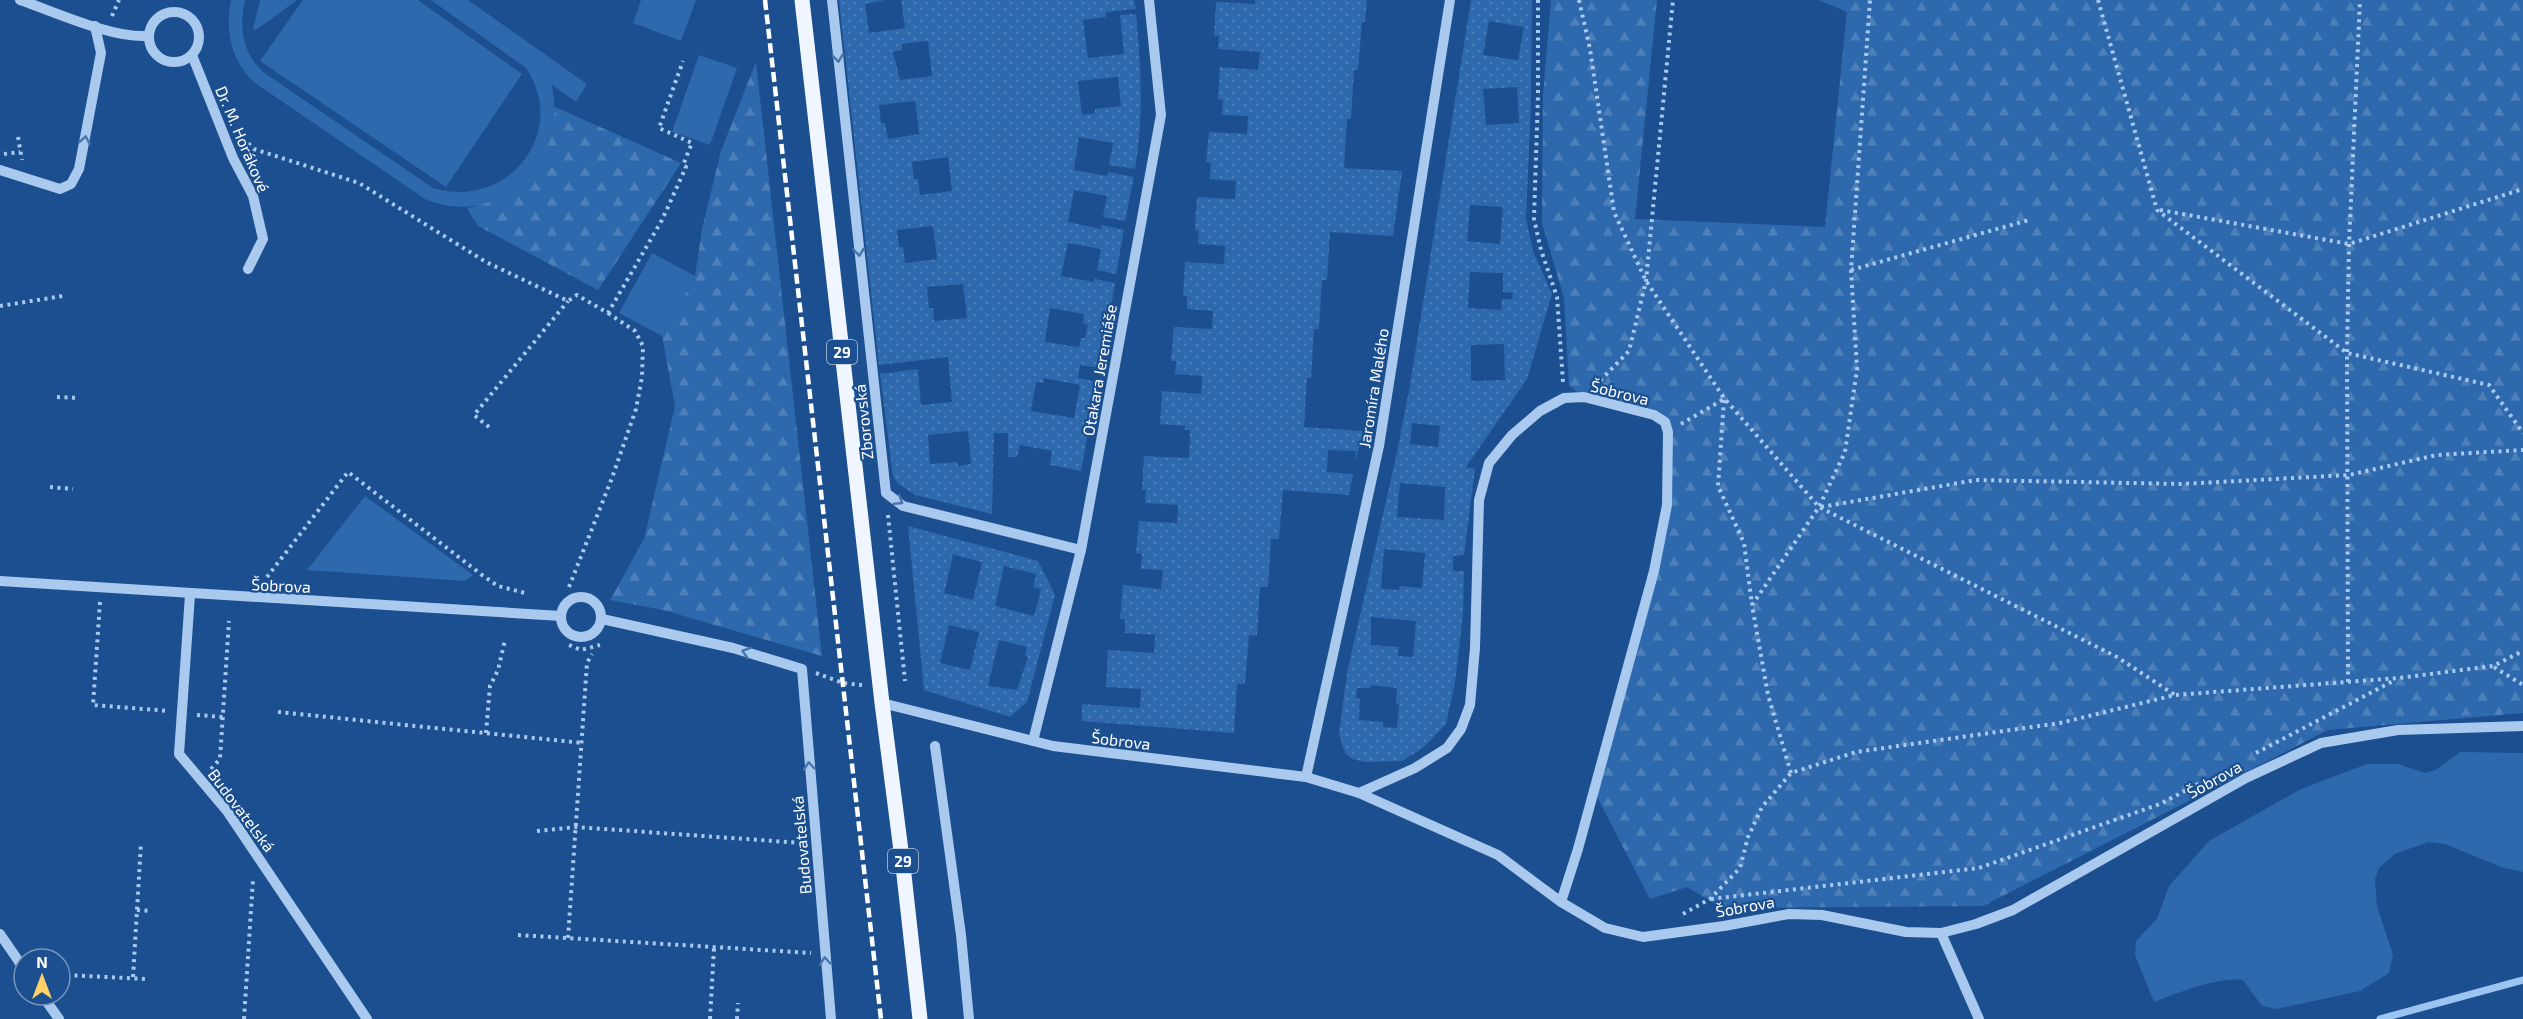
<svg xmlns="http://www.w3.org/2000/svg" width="2523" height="1019" font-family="'Exo 2',sans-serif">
<defs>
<pattern id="forest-firs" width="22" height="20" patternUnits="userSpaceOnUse" patternTransform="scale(1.5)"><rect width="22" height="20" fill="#2e69ad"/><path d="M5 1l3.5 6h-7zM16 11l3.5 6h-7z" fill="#4d80b9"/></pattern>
<pattern id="garden-dots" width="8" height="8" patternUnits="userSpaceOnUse" patternTransform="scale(1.5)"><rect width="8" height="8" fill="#2e69ad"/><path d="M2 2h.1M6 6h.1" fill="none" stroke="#4d80b9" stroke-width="1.8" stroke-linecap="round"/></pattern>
</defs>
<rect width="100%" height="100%" fill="#1b4f8f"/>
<g fill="#2e69ad">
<path d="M 231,0 L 245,0 C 239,28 242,52 263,72 L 433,188 C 506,211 570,133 526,68 L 431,0 L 468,0 L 587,84 L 576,102 L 552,85 C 554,99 556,112 554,127 C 545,189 481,223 425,199 L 255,83 C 231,61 225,32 231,0 Z"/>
<polygon points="260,0 297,0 256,30 253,29"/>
<polygon points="303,0 418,0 522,74 446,187 260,61"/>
<polygon points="641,0 696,0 681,41 633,23"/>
<polygon points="699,55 737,68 710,145 672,132"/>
<polygon points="652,253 695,276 662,336 619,313"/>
<polygon points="365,496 473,575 465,581 307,570"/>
<path d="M 2460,752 L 2523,753 L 2523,872 L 2501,867 L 2445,844 L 2428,842 L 2395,854 L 2379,868 L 2375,879 L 2377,906 L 2393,955 L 2389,973 L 2360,991 L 2277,1009 L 2262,1006 L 2243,980 C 2219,976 2177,993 2154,1002 L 2135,955 L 2136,941 L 2157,919 L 2169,886 L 2209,841 L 2301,789 L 2367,764 L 2398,764 L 2425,773 L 2436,770 Z"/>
</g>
<g fill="url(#forest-firs)">
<polygon points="1551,0 1657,0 1635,219 1825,227 1847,12 1819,0 2523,0 2523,713 2328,730 1983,906 1722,908 1687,887 1650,899 1594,791 1667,505 1665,422 1584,397 1569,386 1564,298 1542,223 1543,95"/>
<polygon points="756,62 822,656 663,610 610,600 644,539 675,406 662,336 695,276 702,229 721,151"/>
<path d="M 555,107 L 681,163 L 598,290 L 478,226 L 467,208 C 525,196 551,167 555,107 Z"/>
</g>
<g fill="url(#garden-dots)" fill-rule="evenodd">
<path d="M 839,0 L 885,0 L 865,4 L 869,33 L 905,28 L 901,0 L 1134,0 L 1136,9 L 1106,12 L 1106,17 L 1083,20 L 1088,58 L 1124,54 L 1120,15 L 1136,14 C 1141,66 1144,118 1135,169 L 1109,165 L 1113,143 L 1079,137 L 1074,170 L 1107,176 L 1108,172 L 1134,177 L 1125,221 L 1103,217 L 1107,196 L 1074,190 L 1068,222 L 1101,229 L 1102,225 L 1124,230 L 1116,274 L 1097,270 L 1101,249 L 1068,243 L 1061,276 L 1094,282 L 1095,279 L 1115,283 L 1100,368 L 1080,365 L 1078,378 L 1097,382 L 1081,471 L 1050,465 L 1052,451 L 1020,445 L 1017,457 L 1008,457 L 1008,433 L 994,433 L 992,514 L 915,495 L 898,484 L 893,476 L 880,374 L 918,369 L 921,405 L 952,402 L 948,357 L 879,365 ZM 928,41 L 932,76 L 900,80 L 893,52 L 902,50 L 902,44 ZM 1118,77 L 1121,106 L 1095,109 L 1095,113 L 1082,115 L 1078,81 ZM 915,101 L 919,134 L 888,139 L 885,123 L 881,123 L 879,105 ZM 948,157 L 952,191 L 920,195 L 918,179 L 914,179 L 912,162 ZM 933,226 L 937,259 L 905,263 L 903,247 L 899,247 L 897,230 ZM 963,284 L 967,318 L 934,321 L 933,308 L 929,308 L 927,287 ZM 1050,308 L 1084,314 L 1083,324 L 1088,325 L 1085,338 L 1081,338 L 1079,347 L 1045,342 ZM 1044,378 L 1080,385 L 1074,418 L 1031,411 L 1036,382 L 1043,383 ZM 968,431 L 971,464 L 958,466 L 957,462 L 930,464 L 928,435 Z"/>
<polygon points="1255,0 1367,0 1365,22 1362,22 1358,70 1354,70 1351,119 1347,119 1344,168 1402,171 1393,236 1330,232 1327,280 1322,280 1319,329 1314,329 1311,378 1307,378 1304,427 1363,431 1355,463 1356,451 1328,450 1327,472 1353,474 1349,495 1283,490 1279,539 1271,539 1268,587 1260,587 1257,636 1249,635 1245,684 1237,684 1234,733 1082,721 1082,704 1140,708 1141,689 1106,687 1108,650 1154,653 1155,635 1125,633 1125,619 1120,619 1123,585 1161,589 1163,570 1141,569 1142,554 1136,553 1139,521 1177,523 1178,505 1145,503 1146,490 1142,490 1144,456 1189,458 1190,430 1185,430 1185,426 1160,424 1162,391 1201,394 1202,376 1175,374 1176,361 1171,361 1174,327 1212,329 1213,311 1187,309 1187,296 1183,296 1185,262 1224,264 1225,246 1198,244 1199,231 1195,230 1197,197 1235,199 1236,181 1210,179 1211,163 1206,162 1209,132 1247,134 1248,116 1222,115 1223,100 1218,99 1220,67 1258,70 1260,52 1218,49 1219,36 1214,36 1216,2 1255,4"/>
<path d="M 1471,0 L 1532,0 L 1531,104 L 1526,218 L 1533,251 L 1552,294 L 1527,379 L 1466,467 L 1475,469 L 1464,555 L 1453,556 L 1453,571 L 1464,571 L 1463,615 L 1455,682 L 1446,724 L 1424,747 L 1402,761 L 1365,762 L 1352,759 L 1345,753 L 1339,734 L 1347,673 L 1396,457 L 1410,385 ZM 1489,21 L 1524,27 L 1518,60 L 1483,55 ZM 1517,87 L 1519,123 L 1486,125 L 1483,89 ZM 1470,205 L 1503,207 L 1500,244 L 1467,241 ZM 1470,272 L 1503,273 L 1503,292 L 1513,293 L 1512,299 L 1502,299 L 1501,310 L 1468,308 ZM 1504,344 L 1505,380 L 1471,381 L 1471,345 ZM 1412,423 L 1440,426 L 1438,447 L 1410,444 ZM 1400,483 L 1445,487 L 1444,520 L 1397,517 ZM 1384,549 L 1425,553 L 1422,588 L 1400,586 L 1399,590 L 1381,589 ZM 1371,617 L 1416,621 L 1413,657 L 1398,656 L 1399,647 L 1371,645 ZM 1371,685 L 1397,688 L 1396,704 L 1399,705 L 1397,728 L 1383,727 L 1383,722 L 1359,720 L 1360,699 L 1356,698 L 1357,688 L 1370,688 Z"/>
<path d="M 908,526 L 1038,561 L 1055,595 L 1027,702 L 1010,717 L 924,690 ZM 950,554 L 982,562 L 973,600 L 944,593 L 953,556 ZM 1004,566 L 1036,574 L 1033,587 L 1041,589 L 1034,616 L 995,606 ZM 949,625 L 979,632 L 970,670 L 940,663 ZM 999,640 L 1027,647 L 1025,656 L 1028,657 L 1017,690 L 988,686 Z"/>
</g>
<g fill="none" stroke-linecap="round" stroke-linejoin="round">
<polyline stroke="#9cc4f0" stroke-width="7" points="2380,1019 2523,980"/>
<g stroke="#a9c9ee" stroke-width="4" stroke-dasharray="3 4.5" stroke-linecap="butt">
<polyline points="1538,0 1538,95 1534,219 1541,250 1557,297 1563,382"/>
<polyline points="1579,0 1590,49 1614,212 1646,281 1724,398 1819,507 2117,657 2175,695"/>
<polyline points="2098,0 2157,210 2347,353 2489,385 2523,433"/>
<polyline points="112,16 119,0"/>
<polyline points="18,137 22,160"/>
<polyline points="243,138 254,149 359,183 486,262 568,301 577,295 608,313 662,220 686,167 683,165 692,143 659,128 683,61"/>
<polyline points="4,154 20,152"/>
<polyline points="2160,210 2349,244 2523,189"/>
<polyline points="1851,270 2029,220"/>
<polyline points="0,306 63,296"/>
<polyline points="1595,386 1629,351 1646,281 1673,0"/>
<polyline points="57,397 79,398"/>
<polyline points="1724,400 1718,486 1744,543 1752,605"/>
<polyline points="1681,424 1724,399"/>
<polyline points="489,427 474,415 568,301"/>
<polyline points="50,487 73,489"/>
<polyline points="1821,507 1976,480 2182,484 2349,475 2437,455 2523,450"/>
<polyline points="888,515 905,681"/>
<polyline points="267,577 348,472 482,575 498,586 525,593"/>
<polyline points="569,587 612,478 636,409 642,377 643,346 635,331 608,313"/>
<polyline points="100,602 93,705 169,711"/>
<polyline points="569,645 581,650 600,645"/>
<polyline points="2494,667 2523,685"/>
<polyline points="816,673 843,683 862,685"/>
<polyline points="2348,682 2347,353 2349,244 2360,0"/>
<polyline points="278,712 583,743"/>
<polyline points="197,715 223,717"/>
<polyline points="486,733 490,686 498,670 505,640"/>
<polyline points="2256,753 2395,680"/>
<polyline points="211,769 220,759 229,621"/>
<polyline points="1791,773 1768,695 1752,605 1819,507 1845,452 1857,369 1851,270 1870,0"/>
<polyline points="537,831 576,827 802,843"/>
<polyline points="1711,899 1979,868 2160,804 2204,781"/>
<polyline points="137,910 150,911"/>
<polyline points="1683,914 1710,899 1740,868 1748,837 1762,807 1791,773 1856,752 2060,723 2175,695 2399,678 2493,666 2523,651"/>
<polyline points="518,935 811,953"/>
<polyline points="568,938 587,663 592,654"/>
<polyline points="67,975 145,979"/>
<polyline points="133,977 141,843"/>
<polyline points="244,1019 253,879"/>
<polyline points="710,1019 714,947"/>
<polyline points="737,1019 738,1003"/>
</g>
<g stroke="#a9c9ee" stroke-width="10">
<path d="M 20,0 C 55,12 111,38 147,36"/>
<polyline points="832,0 886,493 903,506 1081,550"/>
<circle cx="174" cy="37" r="25"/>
<polyline points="192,55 233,158 253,196 263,239 248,269"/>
<polyline points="0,170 60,189 71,184 79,169 101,53 95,26"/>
<polyline points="0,581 561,616"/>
<polyline points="190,595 179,754 227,811 367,1019"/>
<circle cx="581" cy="617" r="20"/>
<polyline points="602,619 733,648 802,669 831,1019"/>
<polyline points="882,703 1053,746 1306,777 1359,793 1498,855 1561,902 1605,928 1643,937 1724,926 1789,914 1822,915 1906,932 1941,933 1976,924 2013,910 2246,778 2321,743 2398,730 2523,726"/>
<polyline points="1033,741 1081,550 1161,115 1149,0"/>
<polyline points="935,746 961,935 969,1019"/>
<polyline points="1306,777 1379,446 1450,0"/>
<polyline points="1359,793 1415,768 1447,748 1461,729 1470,705 1475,648 1479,500 1489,463 1512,435 1540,411 1564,398 1584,397 1654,415 1665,422 1668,432 1667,505 1654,571 1578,849 1561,902"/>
<polyline points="1941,933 1979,1019"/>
<polyline points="0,934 24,969"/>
<polyline points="42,995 59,1019"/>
</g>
<polyline stroke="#f0f6ff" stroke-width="15" points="802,0 882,703 903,866 920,1019"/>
<polyline stroke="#fff" stroke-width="4.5" stroke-dasharray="10 4.5" stroke-linecap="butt" points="765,0 881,1019"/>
</g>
<defs><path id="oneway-chevron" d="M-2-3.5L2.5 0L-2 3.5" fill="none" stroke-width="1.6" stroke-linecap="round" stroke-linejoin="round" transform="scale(1.5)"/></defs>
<g stroke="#4674ac">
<use href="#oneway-chevron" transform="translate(838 58) rotate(84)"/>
<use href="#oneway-chevron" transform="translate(85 140) rotate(-80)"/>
<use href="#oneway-chevron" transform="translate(859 252) rotate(84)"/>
<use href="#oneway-chevron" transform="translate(899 501) rotate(32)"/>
<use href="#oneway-chevron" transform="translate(746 652) rotate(-163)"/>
<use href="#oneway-chevron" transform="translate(809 766) rotate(-95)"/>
<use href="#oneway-chevron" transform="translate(825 961) rotate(-95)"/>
</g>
<g text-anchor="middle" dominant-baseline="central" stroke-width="4.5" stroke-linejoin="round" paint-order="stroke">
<g fill="#1b4f8f" stroke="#bbcadd" stroke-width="1.5">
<rect x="827" y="340" width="30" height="24" rx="4.5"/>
<rect x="888" y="849" width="30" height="24" rx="4.5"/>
</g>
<g font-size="15" font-weight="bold" fill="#fff">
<text x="842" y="352">29</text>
<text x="903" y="861">29</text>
</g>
<g font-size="16" fill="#fff" stroke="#1b4f8f">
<text transform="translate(243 139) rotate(67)">Dr. M. Horákové</text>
<text transform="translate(1099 370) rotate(-80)">Otakara Jeremiáše</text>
<text transform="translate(1373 388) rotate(-81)">Jaromíra Malého</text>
<text transform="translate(1620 392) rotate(14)">Šobrova</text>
<text transform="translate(863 422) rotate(-96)">Zborovská</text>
<text transform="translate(281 585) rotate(3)">Šobrova</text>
<text transform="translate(1121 740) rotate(7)">Šobrova</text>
<text transform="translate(2214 779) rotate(-29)">Šobrova</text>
<text transform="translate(242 810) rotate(53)">Budovatelská</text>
<text transform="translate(801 845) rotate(-95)">Budovatelská</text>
<text transform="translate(1745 906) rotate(-10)">Šobrova</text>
</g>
</g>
<g transform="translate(42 977)"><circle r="28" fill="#1b4f8f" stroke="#7695bc" stroke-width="1.5"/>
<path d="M0-4.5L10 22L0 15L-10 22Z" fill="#ffd166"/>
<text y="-9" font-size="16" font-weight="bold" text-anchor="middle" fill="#ffffff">N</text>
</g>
</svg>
